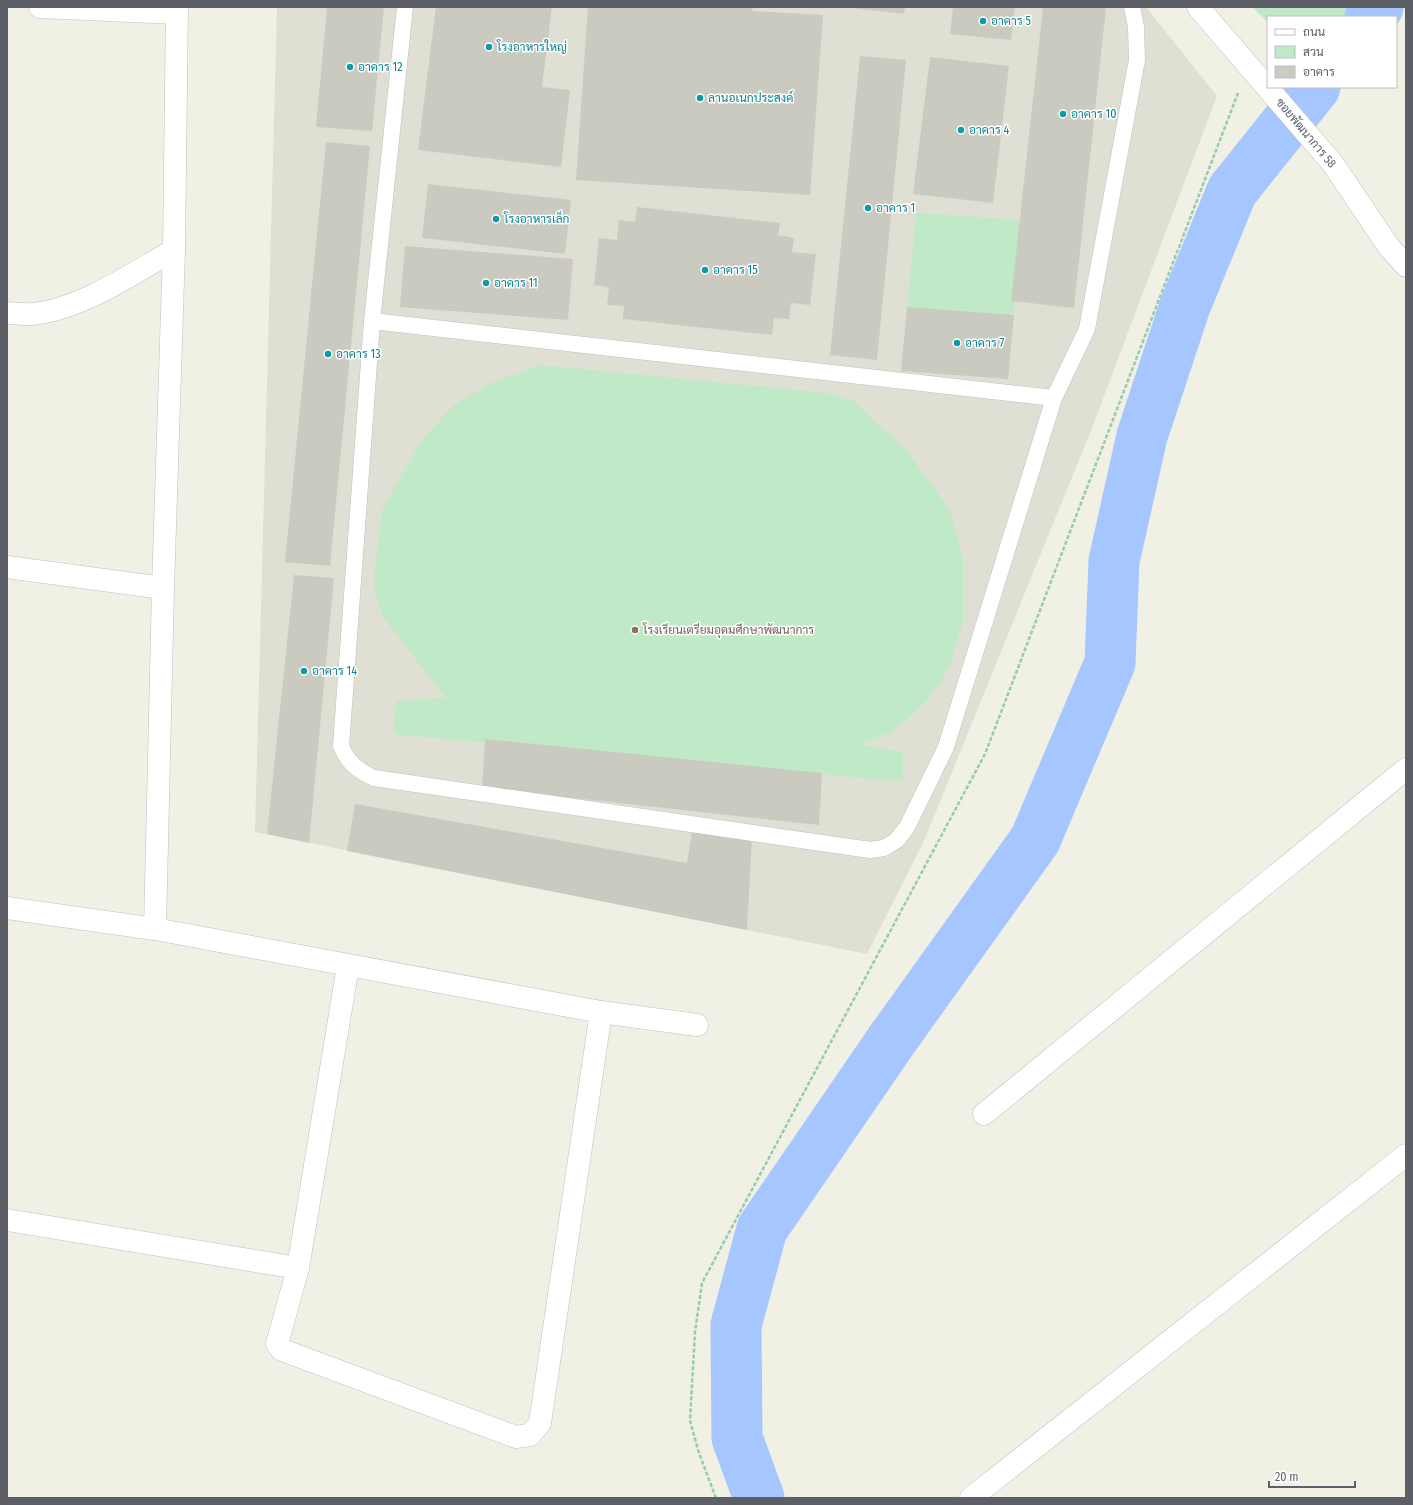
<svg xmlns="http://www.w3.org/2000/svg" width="1413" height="1505" font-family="'Fira Sans Condensed',Sarabun,sans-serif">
<rect width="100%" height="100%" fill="#f0f0e4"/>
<polygon fill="#e0dfd3" points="277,7 1146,7 1217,96 1092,428 924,841 867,954 255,832"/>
<g fill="#bfe9c7">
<polygon points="1252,7 1354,7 1346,17 1268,17 1268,23"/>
<polygon points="916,213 1020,220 1014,315 907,307"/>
<polygon points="540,365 828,393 855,401 884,430 906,450 950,510 963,559 963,621 950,666 931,696 916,711 893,731 860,745 903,752 903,782 393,734 396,701 446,698 383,617 376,597 374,579 382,510 422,440 453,406 491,383"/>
</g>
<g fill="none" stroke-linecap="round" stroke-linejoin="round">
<g stroke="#a5c6ff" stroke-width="51">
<polyline points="1370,17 1378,7"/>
<polyline points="759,1498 737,1438 736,1325 762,1229 891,1041 1035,840 1110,663 1114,561 1142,436 1185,306 1232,191 1315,87"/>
</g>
</g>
<g fill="#cbcac1">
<polygon points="327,7 384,7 372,131 316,127"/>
<polygon points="436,7 552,7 542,87 570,90 561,167 418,150"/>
<polygon points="588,7 753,7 752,11 823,15 810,195 576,180"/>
<polygon points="843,7 905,7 904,14"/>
<polygon points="953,7 1015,7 1011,40 950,34"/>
<polygon points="1043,7 1106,7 1074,308 1011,301"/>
<polygon points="860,56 906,60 877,360 830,355"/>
<polygon points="930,57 1009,66 993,203 913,194"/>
<polygon points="326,142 370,146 330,566 285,562"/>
<polygon points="428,184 571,200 565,254 422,238"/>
<polygon points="637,207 780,223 778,235 794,238 792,252 816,254 810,305 791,303 789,319 774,318 772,335 623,319 624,306 607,305 609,287 594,285 599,238 617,240 619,220 635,222"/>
<polygon points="405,246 573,259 568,320 400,307"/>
<polygon points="907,307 1014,315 1008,379 901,371"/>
<polygon points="294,575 334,578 309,843 267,834"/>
<polygon points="485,739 822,773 819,825 482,788"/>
<polygon points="355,804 687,863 692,832 752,837 747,930 347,851"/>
</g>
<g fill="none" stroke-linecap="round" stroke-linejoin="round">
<g stroke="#bec0c6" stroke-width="17">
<g id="lane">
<path d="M 405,7 L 372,321 L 341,746 C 348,763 357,770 374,778 L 870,850 L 884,848 L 897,840 L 907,827 L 946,747 L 1054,398 L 1087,329 L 1137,60 L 1136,27 L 1132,7"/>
<polyline points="372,321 1054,398"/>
</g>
</g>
<g stroke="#bec0c6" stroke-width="23">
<g id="street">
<polyline points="40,7 176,13"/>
<polyline points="1198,7 1333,164 1389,247 1406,266"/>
<path d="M 7,313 C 15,313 24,315 32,314 C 80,310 133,273 174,250"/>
<polyline points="7,567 163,588"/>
<polyline points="7,908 155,929 601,1012 697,1025"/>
<polyline points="155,929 163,588 174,250 177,7"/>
<polyline points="348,966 298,1268 277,1344 282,1350 516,1437 530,1435 540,1423 601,1012"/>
<polyline points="984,1114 1406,769"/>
<polyline points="7,1220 298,1268"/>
<polyline points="971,1498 1406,1155"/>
</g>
</g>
<polyline stroke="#97cab0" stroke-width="2.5" stroke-dasharray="4 2" stroke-linecap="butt" points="716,1498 699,1453 690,1421 695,1332 702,1283 985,754 1238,93"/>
<use href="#lane" stroke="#fff" stroke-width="16"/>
<use href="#street" stroke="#fff" stroke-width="22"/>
</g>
<g fill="#0f9aa8" stroke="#fff" stroke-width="1.5">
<circle cx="983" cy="21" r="4"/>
<circle cx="489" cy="47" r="4"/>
<circle cx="350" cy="67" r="4"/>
<circle cx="700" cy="98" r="4"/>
<circle cx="1063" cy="114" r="4"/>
<circle cx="961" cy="130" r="4"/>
<circle cx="868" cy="208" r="4"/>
<circle cx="496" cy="219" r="4"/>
<circle cx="705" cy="270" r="4"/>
<circle cx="486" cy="283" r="4"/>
<circle cx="957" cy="343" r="4"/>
<circle cx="328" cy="354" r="4"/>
<circle cx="304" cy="671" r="4"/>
</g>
<circle fill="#8d6e63" stroke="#fff" stroke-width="1.5" cx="635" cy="630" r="4"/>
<g text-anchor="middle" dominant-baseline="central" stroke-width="3" stroke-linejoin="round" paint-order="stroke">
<g font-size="12" fill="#0d838f" stroke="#fff" text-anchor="start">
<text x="991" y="21">อาคาร 5</text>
<text x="497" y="47">โรงอาหารใหญ่</text>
<text x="358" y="67">อาคาร 12</text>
<text x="708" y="98">ลานอเนกประสงค์</text>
<text x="1071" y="114">อาคาร 10</text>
<text x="969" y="130">อาคาร 4</text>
<text x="876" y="208">อาคาร 1</text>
<text x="504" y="219">โรงอาหารเล็ก</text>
<text x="713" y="270">อาคาร 15</text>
<text x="494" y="283">อาคาร 11</text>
<text x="965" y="343">อาคาร 7</text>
<text x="336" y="354">อาคาร 13</text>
<text x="312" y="671">อาคาร 14</text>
</g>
<g font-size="12" fill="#5c5f66" stroke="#fff">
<text transform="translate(1306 133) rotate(50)">ซอยพัฒนาการ 58</text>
</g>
<g font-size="12" fill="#785e54" stroke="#fff" text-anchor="start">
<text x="643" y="630">โรงเรียนเตรียมอุดมศึกษาพัฒนาการ</text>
</g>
</g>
<rect width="1413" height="1505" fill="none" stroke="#5c5f66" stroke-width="16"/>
<rect x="1267" y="16" width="130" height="72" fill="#ffffff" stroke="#bebfc2"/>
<rect x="1275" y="29" width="20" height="6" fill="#ffffff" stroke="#bebfc2"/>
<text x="1303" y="36" font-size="12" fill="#5c5f66">ถนน</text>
<rect x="1275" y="46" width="20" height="12" fill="#bfe9c7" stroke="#bebfc2"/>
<text x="1303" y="56" font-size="12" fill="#5c5f66">สวน</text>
<rect x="1275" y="66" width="20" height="12" fill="#cbcac1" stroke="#bebfc2"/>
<text x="1303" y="76" font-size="12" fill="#5c5f66">อาคาร</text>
<path d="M1269 1481v6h86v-6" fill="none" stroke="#5c5f66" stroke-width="2"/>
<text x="1275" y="1481" font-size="12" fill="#5c5f66" stroke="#ffffff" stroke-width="3" paint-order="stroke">20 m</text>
</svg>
